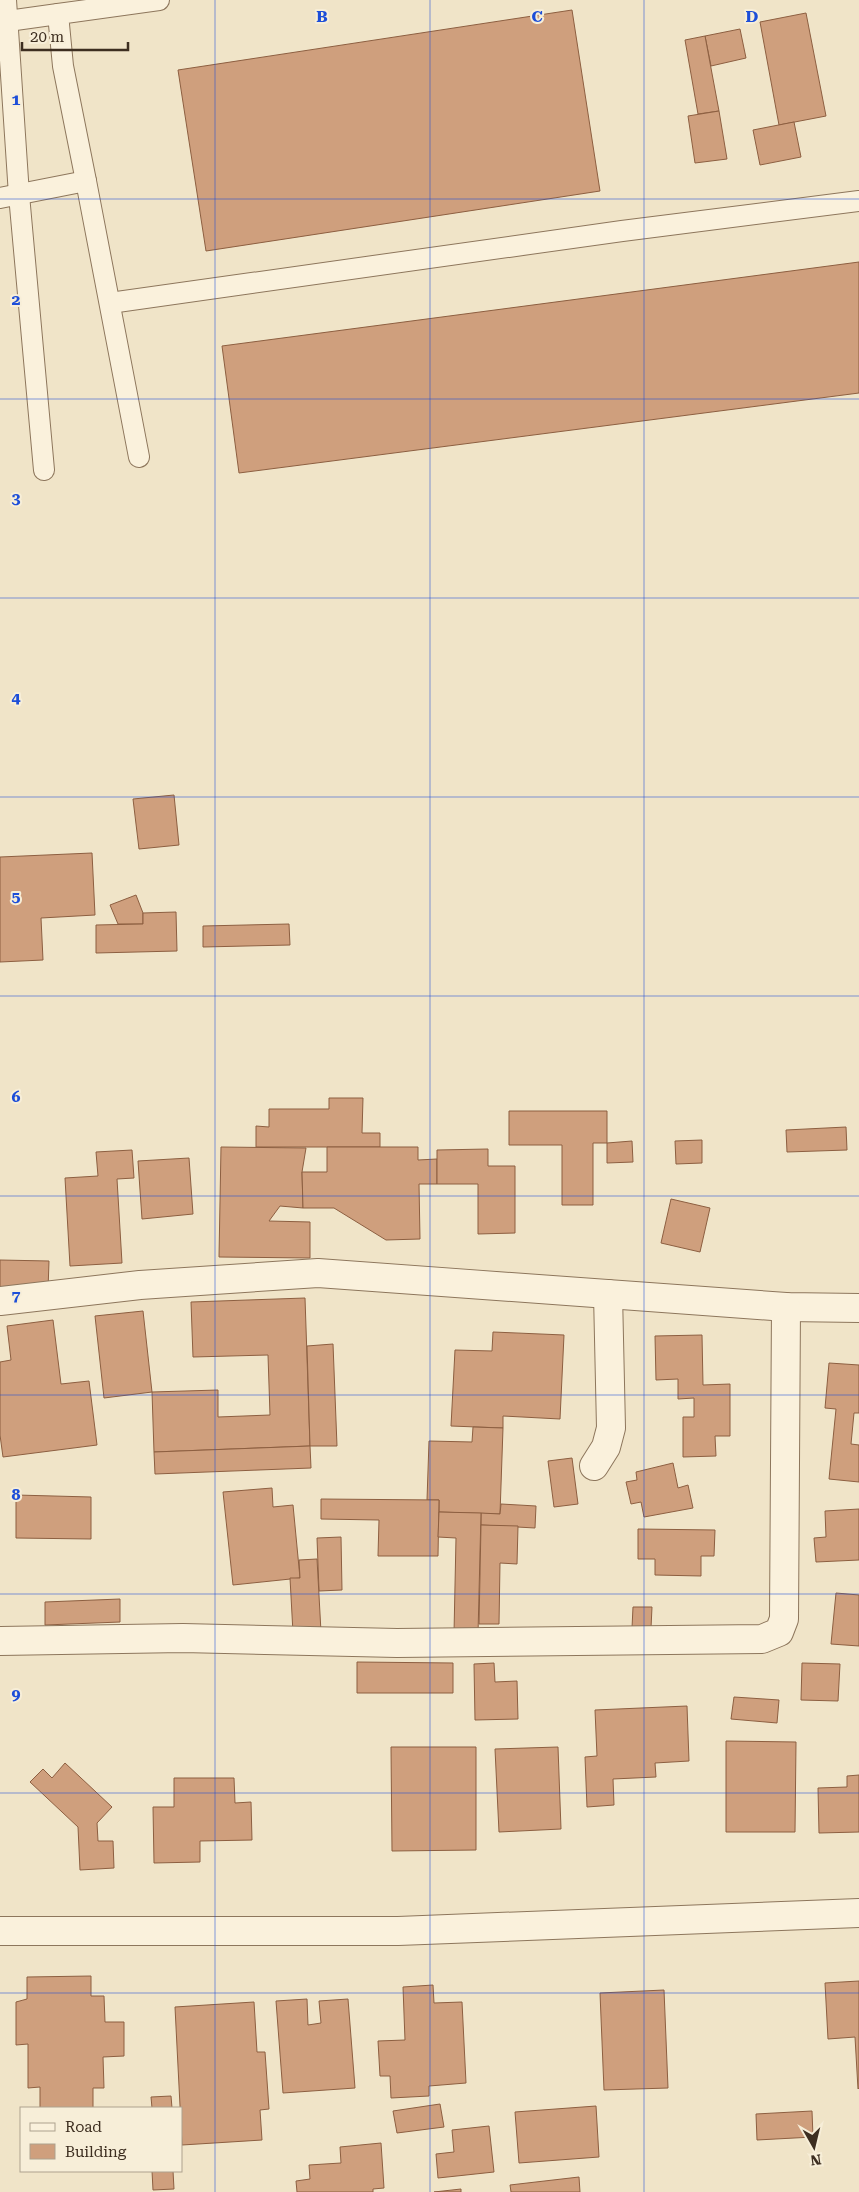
<svg xmlns="http://www.w3.org/2000/svg" width="859" height="2192" font-family="'Roboto Serif',serif">
<rect width="100%" height="100%" fill="#f0e4c8"/>
<g fill="#cf9f7d" stroke="#8d5f41">
<polygon points="572,10 600,191 206,251 178,70"/>
<polygon points="806,13 826,116 779,125 760,22"/>
<polygon points="740,29 746,58 711,66 705,36"/>
<polygon points="705,36 719,111 698,114 685,40"/>
<polygon points="719,111 727,159 695,163 688,116"/>
<polygon points="794,122 801,157 760,165 753,130"/>
<polygon points="859,262 859,393 239,473 222,346"/>
<polygon points="174,795 179,845 139,849 133,799"/>
<polygon points="92,853 95,915 41,918 43,960 0,962 0,857"/>
<polygon points="136,895 143,913 143,924 118,924 110,905"/>
<polygon points="176,912 177,951 96,953 96,925 143,924 143,913"/>
<polygon points="289,924 290,945 203,947 203,926"/>
<polygon points="329,1098 363,1098 362,1133 380,1133 380,1147 256,1147 256,1126 269,1127 269,1109 329,1109"/>
<polygon points="509,1111 607,1111 607,1143 593,1143 593,1205 562,1205 562,1145 509,1145"/>
<polygon points="846,1127 847,1150 787,1152 786,1130"/>
<polygon points="702,1140 702,1163 676,1164 675,1141"/>
<polygon points="632,1141 633,1162 607,1163 607,1143"/>
<polygon points="221,1147 306,1148 302,1172 303,1208 280,1206 269,1221 310,1222 310,1258 219,1257"/>
<polygon points="327,1147 418,1147 418,1160 437,1159 437,1184 419,1184 420,1239 386,1240 334,1208 303,1208 302,1172 327,1172"/>
<polygon points="488,1149 488,1166 515,1166 515,1233 478,1234 478,1184 437,1184 437,1150"/>
<polygon points="132,1150 134,1178 117,1179 122,1263 70,1266 65,1178 98,1176 96,1152"/>
<polygon points="189,1158 193,1214 142,1219 138,1161"/>
<polygon points="671,1199 710,1208 700,1252 661,1243"/>
<polygon points="0,1260 49,1261 48,1291 0,1290"/>
<polygon points="305,1298 310,1446 154,1452 152,1392 218,1390 218,1417 270,1415 268,1355 193,1357 191,1302"/>
<polygon points="143,1311 152,1392 104,1398 95,1316"/>
<polygon points="53,1320 61,1384 89,1381 97,1445 3,1457 0,1435 0,1362 11,1360 7,1326"/>
<polygon points="493,1332 564,1335 560,1419 503,1416 503,1428 451,1426 455,1350 492,1351"/>
<polygon points="702,1335 703,1385 730,1384 730,1436 715,1436 716,1456 683,1457 683,1417 694,1417 694,1398 678,1399 678,1379 656,1380 655,1336"/>
<polygon points="333,1344 337,1446 310,1446 307,1346"/>
<polygon points="829,1363 859,1365 859,1413 854,1413 851,1444 859,1445 859,1482 829,1479 836,1409 825,1408"/>
<polygon points="473,1427 503,1428 500,1514 439,1512 439,1500 427,1500 429,1441 472,1442"/>
<polygon points="310,1446 311,1468 155,1474 154,1452"/>
<polygon points="572,1458 578,1504 554,1507 548,1461"/>
<polygon points="673,1463 678,1488 688,1485 693,1508 644,1517 641,1502 631,1504 626,1482 637,1480 636,1472"/>
<polygon points="272,1488 273,1507 293,1505 300,1578 233,1585 223,1492"/>
<polygon points="16,1495 91,1497 91,1539 16,1538"/>
<polygon points="321,1499 439,1500 438,1556 378,1556 379,1520 321,1519"/>
<polygon points="501,1504 536,1506 535,1528 481,1525 481,1513 500,1514"/>
<polygon points="859,1509 859,1560 816,1562 814,1538 826,1537 825,1511"/>
<polygon points="439,1512 481,1513 478,1634 454,1633 456,1538 438,1537"/>
<polygon points="481,1525 518,1526 517,1564 500,1563 499,1624 479,1624"/>
<polygon points="638,1529 715,1530 714,1556 701,1556 701,1576 655,1575 655,1559 638,1559"/>
<polygon points="341,1537 342,1590 319,1591 317,1538"/>
<polygon points="317,1559 321,1632 293,1633 290,1578 300,1578 299,1560"/>
<polygon points="836,1593 859,1595 859,1646 831,1644"/>
<polygon points="120,1599 120,1622 45,1625 45,1602"/>
<polygon points="633,1607 652,1607 651,1628 632,1628"/>
<polygon points="357,1662 453,1663 453,1693 357,1693"/>
<polygon points="494,1663 495,1682 517,1681 518,1719 475,1720 474,1664"/>
<polygon points="802,1663 840,1664 838,1701 801,1700"/>
<polygon points="734,1697 779,1700 777,1723 731,1719"/>
<polygon points="687,1706 689,1761 655,1763 656,1777 613,1779 614,1805 587,1807 585,1757 597,1756 595,1710"/>
<polygon points="726,1741 796,1742 795,1832 726,1832"/>
<polygon points="391,1747 476,1747 476,1850 392,1851"/>
<polygon points="558,1747 561,1829 499,1832 495,1749"/>
<polygon points="65,1763 112,1807 97,1823 98,1841 113,1841 114,1868 80,1870 78,1827 30,1782 43,1769 52,1778"/>
<polygon points="859,1775 859,1832 819,1833 818,1788 847,1787 847,1776"/>
<polygon points="174,1778 234,1778 235,1803 251,1802 252,1840 200,1841 200,1862 154,1863 153,1807 174,1807"/>
<polygon points="91,1976 91,1996 104,1996 105,2022 124,2022 124,2056 103,2057 104,2088 93,2088 93,2108 40,2108 40,2087 28,2088 28,2044 16,2045 16,2002 27,1999 27,1977"/>
<polygon points="859,1981 859,2088 858,2089 855,2037 828,2039 825,1983"/>
<polygon points="433,1985 434,2003 462,2002 466,2083 429,2086 429,2096 391,2098 390,2076 380,2076 378,2041 405,2040 403,1987"/>
<polygon points="664,1990 668,2088 604,2090 600,1993"/>
<polygon points="307,1999 308,2025 321,2023 319,2001 348,1999 355,2088 283,2093 276,2001"/>
<polygon points="254,2002 257,2052 265,2052 269,2109 260,2110 262,2140 182,2145 175,2007"/>
<polygon points="171,2096 172,2108 152,2108 151,2097"/>
<polygon points="440,2104 444,2127 397,2133 393,2111"/>
<polygon points="596,2106 599,2157 519,2163 515,2112"/>
<polygon points="812,2111 813,2137 757,2140 756,2114"/>
<polygon points="489,2126 494,2172 438,2178 436,2154 454,2152 452,2130"/>
<polygon points="381,2143 384,2188 373,2189 373,2192 297,2192 296,2181 310,2179 309,2165 341,2163 340,2147"/>
<polygon points="152,2171 173,2171 174,2189 153,2190"/>
<polygon points="579,2177 580,2192 511,2192 510,2185"/>
<polygon points="461,2189 461,2192 434,2192"/>
</g>
<g fill="none" stroke-linecap="round" stroke-linejoin="round">
<g stroke="#8d765c" stroke-width="22">
<g id="lane">
<polyline points="6,0 19,195 44,470"/>
<polyline points="8,21 58,14"/>
<polyline points="86,181 63,66 58,14 159,0"/>
<polyline points="0,198 86,181 139,457"/>
<polyline points="110,303 622,231 859,201"/>
</g>
</g>
<g stroke="#8d765c" stroke-width="30">
<g id="street">
<polyline points="0,1301 140,1285 318,1273 786,1307 859,1308"/>
<polyline points="594,1466 606,1447 611,1428 608,1294"/>
<polyline points="0,1641 183,1638 397,1643 762,1639 779,1632 784,1619 786,1307"/>
<polyline points="0,1931 398,1931 859,1913"/>
</g>
</g>
<use href="#lane" stroke="#faf1dc" stroke-width="20"/>
<use href="#street" stroke="#faf1dc" stroke-width="28"/>
</g>
<path fill="none" stroke="#1d4ed8" stroke-width="1" stroke-opacity="0.55" d="M 215,0 L 215,2192M 430,0 L 430,2192M 644,0 L 644,2192M 0,199 L 859,199M 0,399 L 859,399M 0,598 L 859,598M 0,797 L 859,797M 0,996 L 859,996M 0,1196 L 859,1196M 0,1395 L 859,1395M 0,1594 L 859,1594M 0,1793 L 859,1793M 0,1993 L 859,1993"/>
<g font-size="16" text-anchor="middle" font-weight="bold" fill="#1d4ed8" stroke="#f7eed8" stroke-width="4" stroke-linejoin="round" paint-order="stroke">
<text x="322" y="22">B</text>
<text x="537" y="22">C</text>
<text x="752" y="22">D</text>
<text x="16" y="105">1</text>
<text x="16" y="305">2</text>
<text x="16" y="504">3</text>
<text x="16" y="703">4</text>
<text x="16" y="902">5</text>
<text x="16" y="1102">6</text>
<text x="16" y="1301">7</text>
<text x="16" y="1500">8</text>
<text x="16" y="1700">9</text>
</g>
<rect x="20" y="2107" width="162" height="65" fill="#f7eed8" stroke="#ada18e"/>
<rect x="30" y="2123" width="25" height="8" fill="#faf1dc" stroke="#ada18e"/>
<text x="65" y="2132" font-size="15" fill="#3d2e20">Road</text>
<rect x="30" y="2144" width="25" height="15" fill="#cf9f7d" stroke="#ada18e"/>
<text x="65" y="2157" font-size="15" fill="#3d2e20">Building</text>
<g transform="translate(814 2147) rotate(172)" stroke="#f7eed8" stroke-width="4" paint-order="stroke">
<path d="M0-4L9 19L0 12L-9 19Z" fill="#3d2e20"/>
<text y="-8" font-size="14" font-weight="bold" text-anchor="middle" fill="#3d2e20">N</text>
</g>
<path d="M22 42v8h106v-8" fill="none" stroke="#3d2e20" stroke-width="2.5"/>
<text x="30" y="42" font-size="15" fill="#3d2e20" stroke="#f7eed8" stroke-width="4" paint-order="stroke">20 m</text>
</svg>
